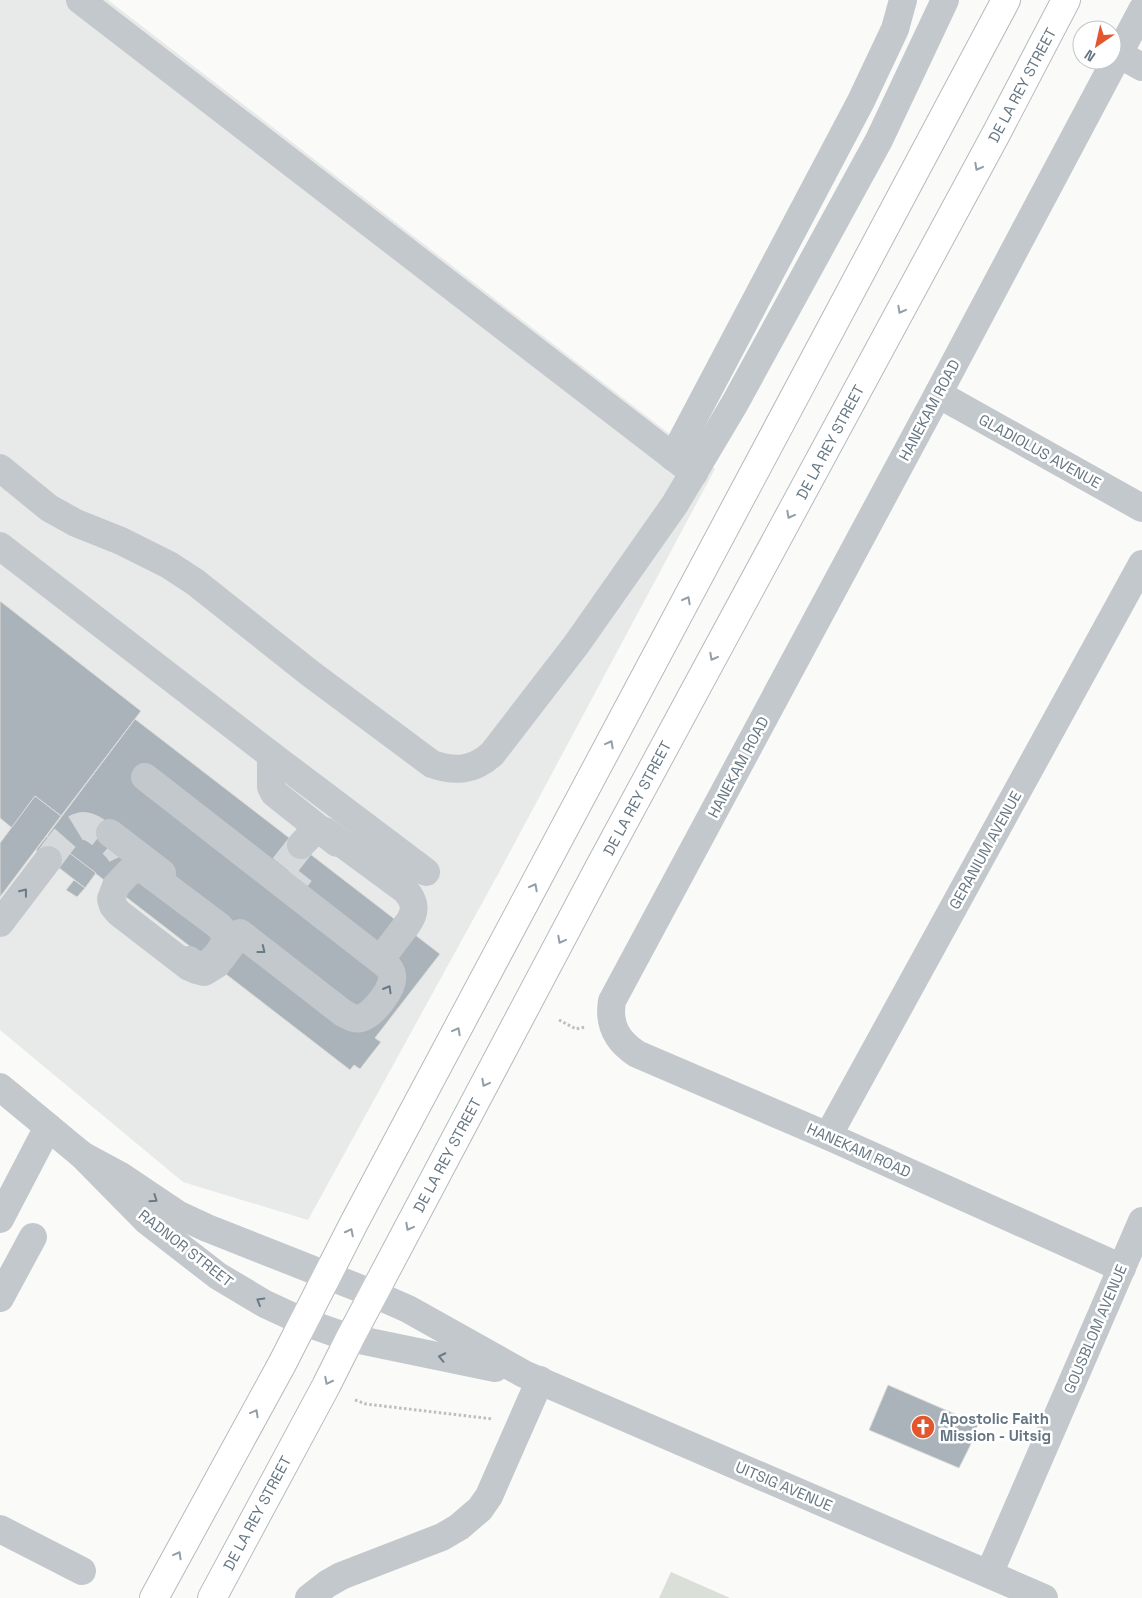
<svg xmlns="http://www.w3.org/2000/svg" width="1142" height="1598" font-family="'Space Grotesk',sans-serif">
<rect width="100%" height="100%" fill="#fafaf8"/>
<polygon fill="#e8e9e9" points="0,0 108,0 715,469 497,876 308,1220 183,1182 0,1030"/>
<polygon fill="#dadfd7" points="671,1572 730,1598 659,1598"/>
<g fill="#aab3b9" stroke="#dcdcda">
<polygon points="0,601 141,711 61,816 35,796 12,828 0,818"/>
<polygon points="135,719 440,954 375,1038 381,1042 360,1069 354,1065 350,1070 47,836"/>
<polygon points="35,796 61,816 0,897 0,843"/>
<polygon points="47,836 96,873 85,888 36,850"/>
<polygon points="74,880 85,888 77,897 66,890"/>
<polygon points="888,1385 978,1424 970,1446 959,1468 869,1430"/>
</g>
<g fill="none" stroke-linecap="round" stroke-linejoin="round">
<g stroke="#d5d9db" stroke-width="28" stroke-dasharray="28 14" stroke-linecap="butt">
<polyline points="301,845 279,873 303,892"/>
<path d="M 48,860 C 56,851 71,824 85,826 C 92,827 98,832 103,836 C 110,842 118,847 122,856"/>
</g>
<g stroke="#b5babe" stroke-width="30">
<g id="major">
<polyline points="154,1598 282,1364 355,1221 1006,0"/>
<polyline points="212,1598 326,1386 350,1338 600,866 996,134 1066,0"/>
</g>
</g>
<g stroke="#bbbfc2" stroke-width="3" stroke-dasharray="2.5 2.5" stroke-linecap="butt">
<polyline points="559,1020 576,1029 585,1027"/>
<polyline points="355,1400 366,1404 493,1419"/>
</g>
<g stroke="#c3c8cc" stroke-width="28">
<polyline points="80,0 694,473"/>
<polyline points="1119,54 1142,67"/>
<polyline points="938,394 1142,508"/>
<polyline points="673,457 861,101 895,29 903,0"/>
<path d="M 0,468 L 49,508 L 76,523 L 121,541 L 169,565 L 195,582 L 311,674 L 432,764 C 455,772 473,771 492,754 L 576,645 L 675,504 L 735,403 L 879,140 L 945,0"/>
<polyline points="0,546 271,755 426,872"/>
<polyline points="271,755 271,787 274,793 337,843"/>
<polyline points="145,777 380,960"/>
<polyline points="110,833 162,873"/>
<path d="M 116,886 L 131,870 L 143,869 L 219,926 C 222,929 224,933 225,937 C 225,942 222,948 219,952 C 210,963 202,971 189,960"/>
<polyline points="0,923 48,860"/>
<path d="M 221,959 L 240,933 L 343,1013 C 349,1016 355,1020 361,1018 C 373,1015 395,987 392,975 C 391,968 385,964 380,960 L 406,926"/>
<polyline points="0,1087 82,1155 147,1221 218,1276 265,1304 304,1322 350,1338 495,1368"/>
<polyline points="828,1136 1142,564"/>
<polyline points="82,1155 121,1176 179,1215 207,1228 374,1294 408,1309 524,1374 1044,1598"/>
<polyline points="0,1219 48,1127"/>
<path d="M 1122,1268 L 828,1136 L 637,1054 C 617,1041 608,1025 612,1001 L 938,394 L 1142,10"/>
<polyline points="0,1298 33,1237"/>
<polyline points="0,1529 82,1571"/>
<polyline points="989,1574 1142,1221"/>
<polyline points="309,1598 327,1584 341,1576 442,1537 459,1527 480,1509 489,1496 540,1380"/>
</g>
<use href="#major" stroke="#fff" stroke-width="28"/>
<g stroke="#c3c8cc" stroke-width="28">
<path d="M 301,845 L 313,832 L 325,831 L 405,890 C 417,903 416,913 406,926"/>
<polyline points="116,886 111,899 113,906 119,913 189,967 196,970 204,972 217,964"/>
</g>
</g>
<defs><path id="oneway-chevron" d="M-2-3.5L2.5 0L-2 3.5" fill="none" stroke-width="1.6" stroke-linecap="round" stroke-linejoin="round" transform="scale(1.25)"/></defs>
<g stroke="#939fa8">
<use href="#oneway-chevron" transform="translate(978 167) rotate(118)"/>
<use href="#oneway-chevron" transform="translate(901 310) rotate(118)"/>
<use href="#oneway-chevron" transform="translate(790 515) rotate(118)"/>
<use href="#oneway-chevron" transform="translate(687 600) rotate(-62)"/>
<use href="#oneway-chevron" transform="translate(713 657) rotate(118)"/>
<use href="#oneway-chevron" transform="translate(610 744) rotate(-62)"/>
<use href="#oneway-chevron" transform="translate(534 887) rotate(-62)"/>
<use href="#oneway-chevron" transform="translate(561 940) rotate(118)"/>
<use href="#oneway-chevron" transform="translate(457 1031) rotate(-62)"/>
<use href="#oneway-chevron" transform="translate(485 1083) rotate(118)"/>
<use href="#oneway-chevron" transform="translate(409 1227) rotate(118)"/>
<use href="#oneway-chevron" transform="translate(350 1232) rotate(-63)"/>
<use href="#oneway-chevron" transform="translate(328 1381) rotate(117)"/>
<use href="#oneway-chevron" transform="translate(255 1413) rotate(-61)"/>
<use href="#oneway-chevron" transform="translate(178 1555) rotate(-61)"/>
</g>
<g stroke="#6a7a87">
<use href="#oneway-chevron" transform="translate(24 892) rotate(-52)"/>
<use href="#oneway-chevron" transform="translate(262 950) rotate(38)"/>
<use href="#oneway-chevron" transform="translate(388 989) rotate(-60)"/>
<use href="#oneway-chevron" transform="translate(154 1199) rotate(34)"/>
<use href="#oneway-chevron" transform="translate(260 1301) rotate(-150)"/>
<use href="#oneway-chevron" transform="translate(442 1357) rotate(-168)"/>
</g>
<defs>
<g id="church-disc" transform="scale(1.25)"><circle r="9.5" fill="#e4572e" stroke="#fff"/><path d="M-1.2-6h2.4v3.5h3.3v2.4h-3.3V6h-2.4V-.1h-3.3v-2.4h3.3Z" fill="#fff"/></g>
</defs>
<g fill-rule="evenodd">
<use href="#church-disc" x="923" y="1427"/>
</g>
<g text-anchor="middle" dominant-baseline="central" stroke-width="5" stroke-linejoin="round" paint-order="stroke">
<g font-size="15" fill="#657683" stroke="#fff">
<text transform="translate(1022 85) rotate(-62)">DE LA REY STREET</text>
<text transform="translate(929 410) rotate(-62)">HANEKAM ROAD</text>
<text transform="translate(830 442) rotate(-62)">DE LA REY STREET</text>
<text transform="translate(1040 451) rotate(29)">GLADIOLUS AVENUE</text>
<text transform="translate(738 767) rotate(-62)">HANEKAM ROAD</text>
<text transform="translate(637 798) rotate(-62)">DE LA REY STREET</text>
<text transform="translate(985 850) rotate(-61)">GERANIUM AVENUE</text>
<text transform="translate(859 1150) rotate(24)">HANEKAM ROAD</text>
<text transform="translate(447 1155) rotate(-62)">DE LA REY STREET</text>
<text transform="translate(186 1248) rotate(38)">RADNOR STREET</text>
<text transform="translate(1095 1329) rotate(-67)">GOUSBLOM AVENUE</text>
<text transform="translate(784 1486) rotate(23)">UITSIG AVENUE</text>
<text transform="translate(257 1513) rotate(-62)">DE LA REY STREET</text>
</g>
<g font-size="15" font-weight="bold" fill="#657683" stroke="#fff" text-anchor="start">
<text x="940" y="1418">Apostolic Faith<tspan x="940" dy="17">Mission - Uitsig</tspan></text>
</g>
</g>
<g transform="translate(1097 45) rotate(214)"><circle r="24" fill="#ffffff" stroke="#c1c8cd"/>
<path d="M0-4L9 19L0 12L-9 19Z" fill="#e4572e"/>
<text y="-8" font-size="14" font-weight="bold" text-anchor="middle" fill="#657683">N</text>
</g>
</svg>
